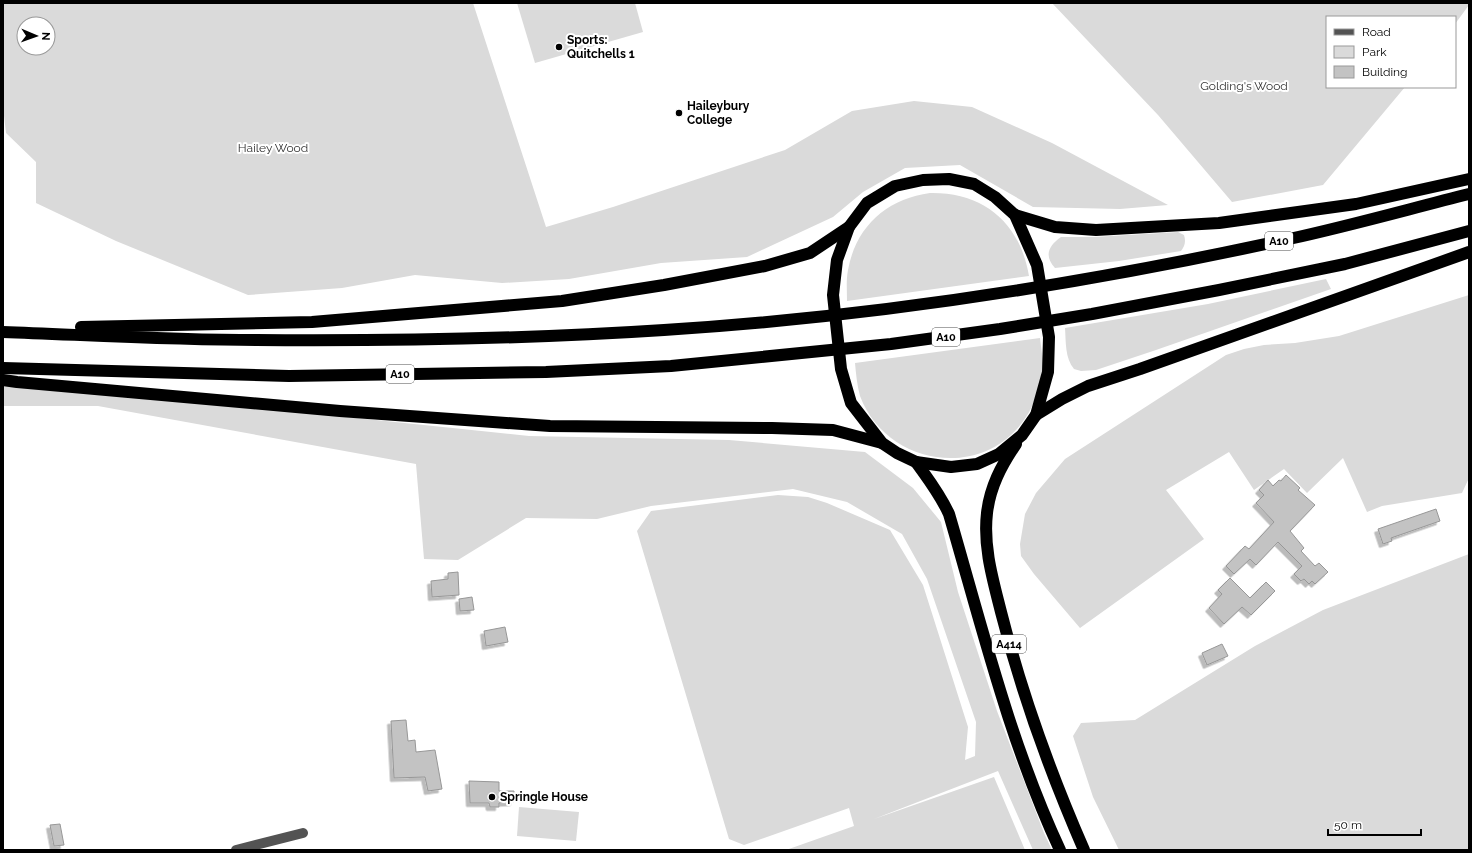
<svg xmlns="http://www.w3.org/2000/svg" width="1472" height="853" font-family="Raleway,sans-serif">
<defs>
<filter id="shadow"><feDropShadow dx="-3.5" dy="3.5" stdDeviation="0" flood-color="#0004"/></filter>
</defs>
<rect width="100%" height="100%" fill="#fff"/>
<g fill="#dadada" fill-rule="evenodd">
<path d="M 3,3 L 473,3 L 546,227 L 613,207 L 785,150 L 852,111 L 914,101 L 972,107 L 1052,143 L 1168,205 L 1120,209 L 1033,207 L 960,165 L 905,168 L 863,192 L 833,217 L 747,257 L 661,263 L 569,279 L 502,283 L 415,275 L 342,288 L 248,295 L 116,241 L 36,203 L 36,162 L 6,133 L 3,107 ZM 24,24 L 48,24 L 48,48 L 24,48 Z"/>
<polygon points="517,3 635,3 643,32 535,63"/>
<polygon points="1052,3 1469,3 1469,5 1455,24 1455,17 1327,17 1327,87 1405,87 1323,185 1232,202 1158,115"/>
<path d="M 930,193 C 984,192 1020,223 1029,276 L 847,301 C 847,291 846,280 848,270 C 856,226 887,199 930,193 Z"/>
<path d="M 1178,232 L 1184,235 C 1186,241 1185,246 1181,251 L 1119,261 L 1055,268 C 1044,256 1048,246 1061,237 L 1094,237 Z"/>
<path d="M 1326,279 L 1331,289 L 1156,350 L 1096,370 L 1081,371 L 1074,369 C 1065,358 1066,343 1065,328 L 1208,304 Z"/>
<polygon points="1469,295 1469,478 1462,493 1382,506 1367,512 1343,458 1307,493 1284,469 1254,490 1229,452 1166,490 1204,539 1080,628 1034,574 1021,556 1020,544 1025,514 1036,493 1065,459 1226,355 1244,349 1264,345 1295,343 1339,336"/>
<path d="M 1040,338 C 1041,349 1044,361 1042,371 C 1039,386 1035,404 1026,417 C 984,482 886,466 860,396 C 857,385 856,374 855,363 Z"/>
<polygon points="3,384 328,415 529,436 729,440 865,452 913,488 941,522 958,592 997,711 1044,833 1052,850 1033,850 998,771 874,819 994,777 1025,850 786,850 854,826 849,808 744,845 729,839 637,531 651,511 778,495 808,497 827,503 890,530 923,585 968,727 965,760 975,756 976,722 927,579 902,534 847,502 793,489 651,506 597,519 526,518 458,560 424,559 416,464 98,406 3,406"/>
<polygon points="1469,554 1469,850 1119,850 1093,797 1073,736 1081,723 1135,720 1255,646 1323,610"/>
<polygon points="519,807 579,812 576,841 517,836"/>
</g>
<g fill="#c3c3c3" stroke="#979797" filter="url(#shadow)">
<polygon points="1286,475 1300,488 1298,490 1315,505 1290,531 1304,548 1301,551 1315,566 1319,563 1328,572 1315,584 1312,581 1309,584 1304,579 1301,581 1294,574 1302,566 1278,542 1256,565 1250,559 1234,574 1226,566 1245,546 1249,549 1274,522 1256,503 1264,495 1259,490 1268,480 1273,486 1279,480 1281,481"/>
<polygon points="1436,509 1440,521 1391,538 1392,541 1383,544 1378,529"/>
<polygon points="458,572 459,595 432,597 431,581 448,579 448,573"/>
<polygon points="1230,578 1250,598 1266,582 1275,591 1251,615 1242,607 1224,624 1209,608 1222,594 1218,590"/>
<polygon points="472,597 474,610 460,611 459,599"/>
<polygon points="505,627 508,642 486,646 484,631"/>
<polygon points="1222,644 1228,656 1207,665 1202,653"/>
<polygon points="406,720 408,741 415,740 416,752 435,750 442,789 428,791 425,777 394,778 391,721"/>
<polygon points="469,781 499,782 499,791 514,791 514,802 499,803 499,807 490,807 489,803 470,803"/>
<polygon points="60,824 64,845 54,846 50,825"/>
</g>
<g fill="none" stroke-linecap="round" stroke-linejoin="round">
<polyline stroke="#535353" stroke-width="10" points="236,850 303,833"/>
<g stroke="#000" stroke-width="12">
<polygon points="949,179 974,184 995,197 1015,215 1037,265 1049,337 1048,372 1036,415 1022,435 999,454 977,464 951,467 916,462 897,453 882,443 851,403 841,369 833,295 837,260 849,227 867,203 895,186 923,180"/>
<polyline points="1015,215 1055,227 1096,230 1219,223 1356,204 1469,179"/>
<polyline points="81,327 312,322 562,301 664,285 765,266 810,253 849,227"/>
<path d="M 3,332 C 87,335 171,340 256,340 C 392,341 528,339 664,330 C 874,317 1083,284 1289,239 C 1349,226 1409,209 1469,194"/>
<polyline points="3,368 289,376 546,372 671,366 891,344 1000,329 1092,314 1219,290 1345,264 1469,231"/>
<polyline points="3,380 17,382 340,411 550,426 772,428 833,430 882,443"/>
<polyline points="1036,415 1062,399 1088,386 1140,369 1469,252"/>
<path d="M 1016,444 C 1001,466 990,487 987,513 C 983,547 993,580 1001,612 C 1022,695 1050,772 1084,850"/>
<path d="M 916,462 C 928,479 940,494 949,514 C 982,627 1010,743 1060,850"/>
</g>
</g>
<g fill="#000" stroke="#fff" stroke-width="1.5">
<circle cx="559" cy="47" r="4"/>
<circle cx="679" cy="113" r="4"/>
<circle cx="492" cy="797" r="4"/>
</g>
<g text-anchor="middle" dominant-baseline="central" stroke-width="4" stroke-linejoin="round" paint-order="stroke">
<g fill="#fff" stroke="#4c4c4c" stroke-width="1">
<rect x="1265" y="232" width="28" height="18" rx="3"/>
<rect x="932" y="328" width="28" height="18" rx="3"/>
<rect x="386" y="365" width="28" height="18" rx="3"/>
<rect x="992" y="635" width="34" height="18" rx="3"/>
</g>
<g font-size="11" font-weight="bold" fill="#000">
<text x="1279" y="241">A10</text>
<text x="946" y="337">A10</text>
<text x="400" y="374">A10</text>
<text x="1009" y="644">A414</text>
</g>
<g font-size="12" font-weight="bold" fill="#000" stroke="#fff" text-anchor="start">
<text x="567" y="40">Sports:<tspan x="567" dy="14">Quitchells 1</tspan></text>
<text x="687" y="106">Haileybury<tspan x="687" dy="14">College</tspan></text>
<text x="500" y="797">Springle House</text>
</g>
<g font-size="12" fill="#313131" stroke="#fff">
<text x="1244" y="86">Golding's Wood</text>
<text x="273" y="148">Hailey Wood</text>
</g>
</g>
<rect width="1472" height="853" fill="none" stroke="#000000" stroke-width="8"/>
<rect x="1326" y="16" width="130" height="72" fill="#ffffff" stroke="#999999"/>
<rect x="1334" y="29" width="20" height="6" fill="#535353" stroke="#999999"/>
<text x="1362" y="36" font-size="12" fill="#000000">Road</text>
<rect x="1334" y="46" width="20" height="12" fill="#dadada" stroke="#999999"/>
<text x="1362" y="56" font-size="12" fill="#000000">Park</text>
<rect x="1334" y="66" width="20" height="12" fill="#c3c3c3" stroke="#999999"/>
<text x="1362" y="76" font-size="12" fill="#000000">Building</text>
<g transform="translate(36 36) rotate(92)"><circle r="19" fill="#ffffff" stroke="#999999"/>
<path d="M0-3L7 15L0 10L-7 15Z" fill="#000000"/>
<text y="-6" font-size="11" font-weight="bold" text-anchor="middle" fill="#000000">N</text>
</g>
<path d="M1328 829v6h93v-6" fill="none" stroke="#000000" stroke-width="2"/>
<text x="1334" y="829" font-size="12" fill="#000000" stroke="#ffffff" stroke-width="3" paint-order="stroke">50 m</text>
</svg>
